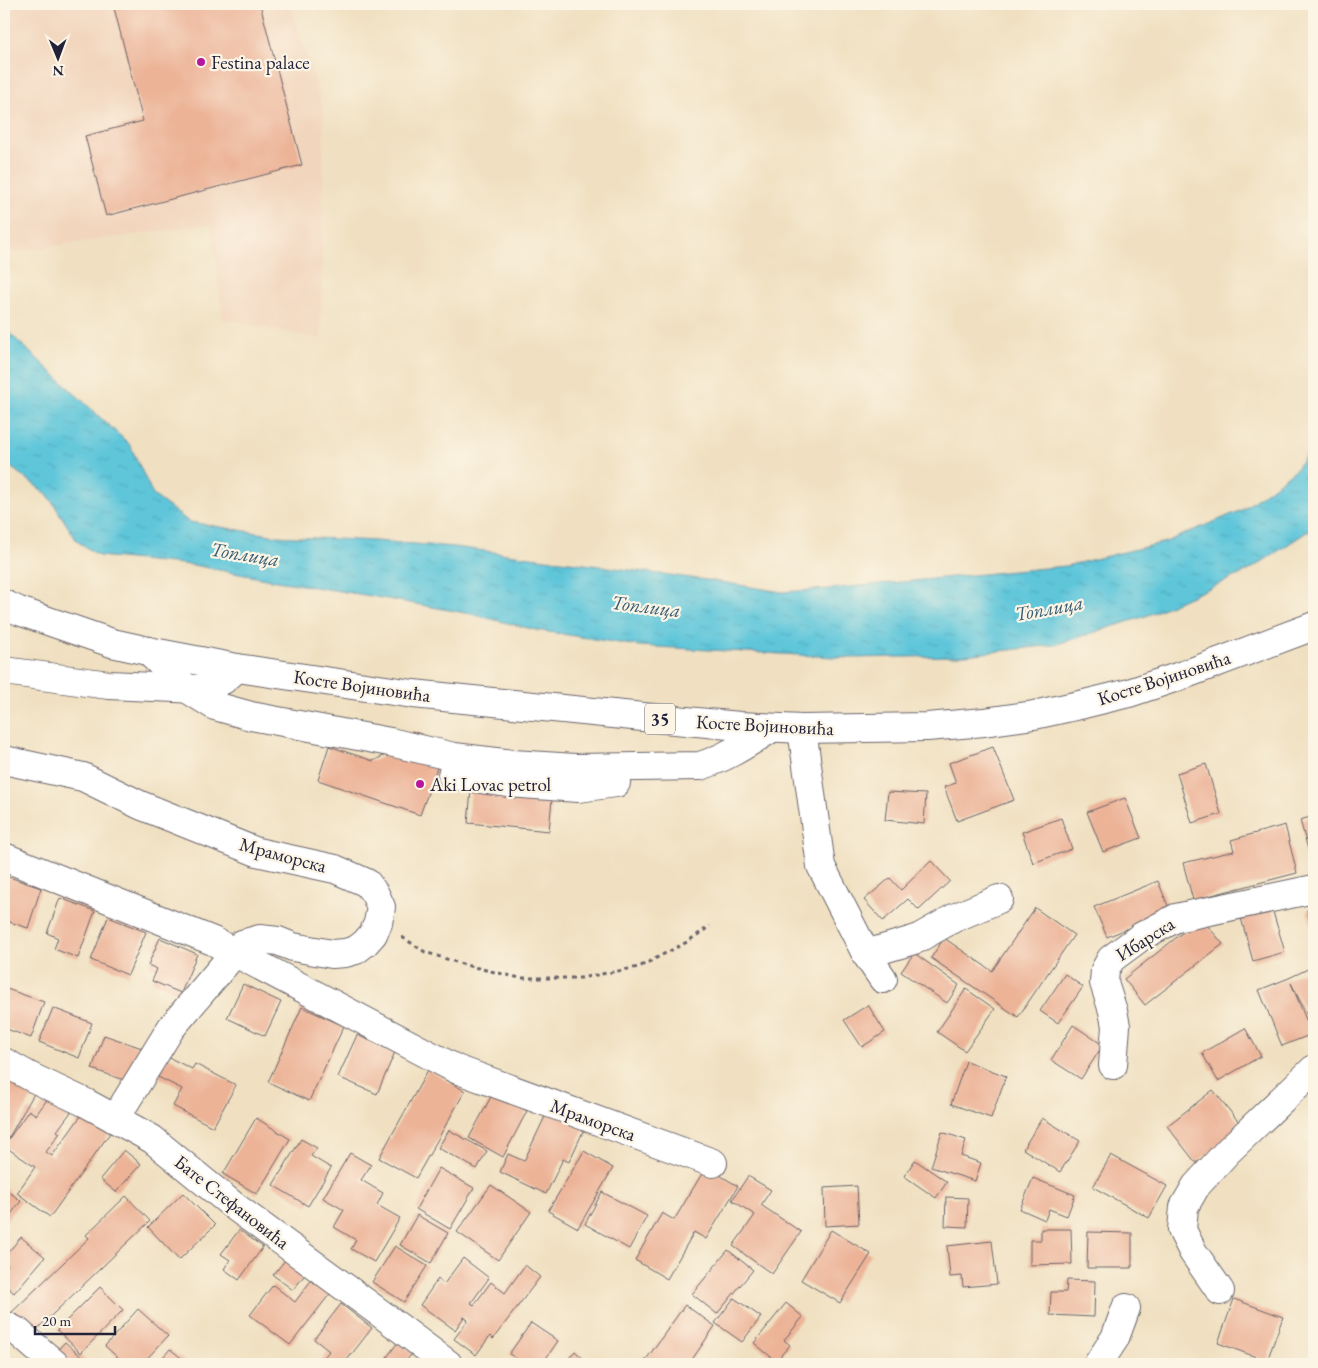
<svg xmlns="http://www.w3.org/2000/svg" width="1318" height="1368" font-family="'EB Garamond',serif">
<defs>
<pattern id="water-ripples" width="26" height="14" patternUnits="userSpaceOnUse" patternTransform="scale(1.25)"><rect width="26" height="14" fill="#5ec6da"/><path d="M2 4q2-2 4 0t4 0M15 11q2-2 4 0t4 0" fill="none" stroke="#51aabc"/></pattern>
</defs>
<rect width="100%" height="100%" fill="#fcf5e5"/>
<filter id="ink" filterUnits="userSpaceOnUse"><feTurbulence type="fractalNoise" baseFrequency=".02" numOctaves="2"/><feDisplacementMap in="SourceGraphic" scale="10" xChannelSelector="R" yChannelSelector="G"/><feConvolveMatrix kernelMatrix="1 2 1 2 8 2 1 2 1" color-interpolation-filters="sRGB"/></filter>
<filter id="wash" filterUnits="userSpaceOnUse"><feTurbulence type="fractalNoise" baseFrequency=".0096" numOctaves="4" result="noise"/><feDisplacementMap in="SourceGraphic" scale="20" xChannelSelector="R" yChannelSelector="G"/><feGaussianBlur stdDeviation="1.12" result="paint"/><feColorMatrix in="noise" values="0 0 0 0 0 0 0 0 0 0 0 0 0 0 0 0 0 1.4 0 .05"/><feComposite in="paint" operator="in"/></filter>
<g filter="url(#wash)">
<rect width="100%" height="100%" fill="#f0e0c1"/>
<polygon fill="#f2d5bd" points="4,4 290,4 324,111 321,339 223,319 211,224 4,253"/>
<polygon fill="url(#water-ripples)" stroke="#40748a" points="4,328 130,445 153,495 189,522 276,536 375,541 454,547 714,581 782,592 829,589 1066,566 1166,542 1242,510 1295,470 1314,445 1314,527 1248,571 1146,616 1054,645 956,656 852,658 639,646 536,630 471,614 371,596 271,580 193,565 99,556 77,541 48,495 4,462"/>
<g id="blocks">
<g fill="#ecb397">
<polygon points="113,4 260,4 302,165 106,216 85,136 143,121"/>
<polygon points="412,731 446,743 420,815 318,780 329,746 373,761 400,748"/>
<polygon points="993,747 1014,800 957,821 944,787 956,783 949,763"/>
<polygon points="1206,764 1221,814 1192,823 1177,773"/>
<polygon points="471,790 552,798 549,831 468,823"/>
<polygon points="888,792 926,794 924,824 885,820"/>
<polygon points="1125,798 1141,838 1103,852 1087,812"/>
<polygon points="1314,816 1314,863 1312,864 1300,820"/>
<polygon points="1061,818 1072,849 1033,863 1022,832"/>
<polygon points="1285,825 1297,873 1193,900 1183,863 1234,851 1231,840"/>
<polygon points="931,861 950,881 919,910 908,899 883,921 864,900 890,878 901,890"/>
<polygon points="6,876 41,888 28,928 4,920 4,882"/>
<polygon points="1158,881 1170,911 1107,937 1094,907"/>
<polygon points="60,898 95,911 78,958 54,949 58,938 47,933"/>
<polygon points="1270,902 1285,952 1253,961 1239,911"/>
<polygon points="1035,908 1074,935 1018,1017 931,958 944,938 992,971"/>
<polygon points="1314,908 1314,934 1307,910"/>
<polygon points="108,917 146,932 128,975 91,960"/>
<polygon points="1201,918 1223,944 1145,1005 1124,979"/>
<polygon points="160,938 197,954 181,993 152,981 157,969 148,965"/>
<polygon points="914,953 959,985 947,1003 901,972"/>
<polygon points="1314,966 1314,1029 1291,983 1312,1034 1282,1046 1259,990 1289,978"/>
<polygon points="1065,974 1083,987 1058,1023 1040,1011"/>
<polygon points="243,984 281,1002 265,1036 227,1018"/>
<polygon points="4,988 44,1002 31,1038 4,1028"/>
<polygon points="966,989 995,1009 965,1051 937,1032"/>
<polygon points="868,1005 885,1032 862,1047 844,1020"/>
<polygon points="302,1007 344,1026 309,1101 268,1082"/>
<polygon points="53,1008 92,1023 79,1058 39,1042"/>
<polygon points="1073,1025 1103,1045 1081,1079 1051,1060"/>
<polygon points="1245,1028 1261,1056 1218,1081 1202,1053"/>
<polygon points="104,1035 142,1048 130,1082 92,1069"/>
<polygon points="357,1035 395,1052 377,1094 338,1077"/>
<polygon points="168,1057 192,1069 195,1064 236,1085 213,1127 173,1106 182,1089 158,1077"/>
<polygon points="966,1061 1006,1076 991,1118 951,1104"/>
<polygon points="428,1070 465,1091 416,1178 379,1158"/>
<polygon points="16,1072 39,1085 5,1144 29,1110 36,1115 54,1090 76,1105 57,1131 60,1133 46,1152 52,1156 83,1113 110,1133 50,1217 17,1193 35,1167 4,1146 4,1093"/>
<polygon points="1213,1090 1242,1126 1196,1163 1167,1126"/>
<polygon points="493,1093 527,1111 503,1157 469,1138"/>
<polygon points="549,1108 586,1125 569,1162 563,1159 546,1194 500,1172 508,1154 524,1161"/>
<polygon points="256,1118 290,1139 257,1194 223,1174"/>
<polygon points="1042,1118 1080,1141 1060,1172 1023,1149"/>
<polygon points="449,1130 487,1151 477,1169 438,1148"/>
<polygon points="942,1132 966,1140 961,1156 981,1163 975,1181 931,1167"/>
<polygon points="301,1139 317,1148 311,1156 331,1168 308,1206 273,1185"/>
<polygon points="124,1150 141,1164 116,1192 100,1179"/>
<polygon points="584,1151 613,1168 578,1228 548,1211"/>
<polygon points="350,1153 371,1165 361,1180 383,1193 377,1205 400,1218 374,1262 351,1249 356,1240 334,1227 344,1210 323,1198"/>
<polygon points="1111,1155 1167,1186 1149,1218 1093,1187"/>
<polygon points="915,1160 947,1182 936,1198 904,1176"/>
<polygon points="706,1167 738,1186 706,1239 694,1232 667,1279 635,1260 662,1213 674,1220"/>
<polygon points="439,1168 474,1188 450,1229 416,1209"/>
<polygon points="748,1176 771,1190 761,1205 801,1232 772,1274 733,1246 755,1215 732,1200"/>
<polygon points="1033,1178 1075,1195 1067,1216 1049,1209 1045,1220 1020,1209"/>
<polygon points="491,1185 531,1212 498,1260 457,1232"/>
<polygon points="857,1186 859,1224 825,1226 824,1188"/>
<polygon points="4,1188 21,1201 4,1223"/>
<polygon points="602,1192 647,1216 629,1249 585,1224"/>
<polygon points="183,1193 215,1225 179,1260 148,1227"/>
<polygon points="126,1196 150,1221 31,1335 10,1314 89,1238 86,1235"/>
<polygon points="946,1197 968,1198 967,1227 945,1226"/>
<polygon points="417,1215 448,1233 431,1263 400,1245"/>
<polygon points="1041,1229 1071,1229 1072,1264 1030,1265 1030,1240 1041,1240"/>
<polygon points="239,1230 263,1247 239,1280 224,1269 230,1260 221,1254"/>
<polygon points="831,1230 871,1254 840,1303 801,1280"/>
<polygon points="1088,1232 1132,1233 1132,1268 1087,1268"/>
<polygon points="21,1237 45,1257 14,1293 4,1284 4,1270 8,1265 4,1261 4,1257"/>
<polygon points="992,1241 997,1284 963,1287 962,1276 950,1277 947,1246"/>
<polygon points="395,1246 427,1266 404,1302 372,1282"/>
<polygon points="728,1250 753,1270 717,1314 692,1294"/>
<polygon points="291,1253 310,1268 293,1290 273,1275"/>
<polygon points="463,1258 489,1278 471,1303 474,1305 491,1282 505,1293 525,1265 540,1277 493,1339 490,1336 476,1355 454,1339 468,1320 464,1317 455,1330 420,1305 438,1279 444,1284"/>
<polygon points="315,1275 333,1290 290,1345 250,1315 273,1285 295,1302"/>
<polygon points="1067,1280 1095,1281 1094,1317 1050,1315 1051,1292 1066,1292"/>
<polygon points="100,1287 123,1310 81,1353 57,1330"/>
<polygon points="734,1298 761,1317 742,1342 715,1323"/>
<polygon points="1234,1299 1283,1317 1267,1361 1218,1343"/>
<polygon points="786,1303 803,1317 784,1340 790,1345 776,1361 754,1343"/>
<polygon points="341,1304 372,1328 344,1364 319,1364 329,1351 314,1339"/>
<polygon points="685,1305 715,1326 689,1364 649,1364 645,1361"/>
<polygon points="138,1309 168,1336 142,1364 125,1364 105,1346"/>
<polygon points="531,1323 558,1341 542,1364 525,1364 509,1354"/>
<polygon points="65,1342 85,1360 81,1364 62,1364 52,1356"/>
<polygon points="398,1342 413,1352 404,1364 382,1364"/>
<polygon points="170,1349 189,1364 157,1364"/>
<polygon points="575,1351 589,1364 564,1364"/>
</g>
</g>
</g>
<g filter="url(#ink)">
<use href="#blocks" fill-opacity="0" stroke="#6a646a" stroke-width="1"/>
<g fill="none" stroke-linecap="round" stroke-linejoin="round">
<g stroke="#6a646a" stroke-width="30">
<g id="minor">
<path d="M 148,651 L 186,688 L 215,706 L 251,716 L 390,742 L 454,757 L 513,764 L 575,768 L 700,766 C 726,758 748,743 772,728"/>
<polyline points="4,671 109,685 197,689 212,685 223,680 237,668"/>
<polyline points="802,729 821,866 866,954 883,979"/>
<polyline points="4,760 83,777 140,805 257,852 335,869 367,883 375,894 381,907 378,923 373,934 365,943 356,950 345,953 332,954 293,947 278,941 260,939 242,944 171,1028 115,1119"/>
<polyline points="452,775 508,783 578,788 616,783"/>
<polyline points="4,857 213,941 456,1069 713,1163"/>
<polyline points="866,954 917,939 954,918 999,899"/>
<polyline points="4,1062 31,1077 86,1103 152,1139 234,1206 384,1316 448,1364"/>
<polyline points="1113,1065 1116,1026 1113,1011 1104,983 1105,970 1111,959 1142,936 1176,918 1314,889"/>
<polyline points="1220,1291 1193,1252 1182,1230 1184,1207 1196,1186 1228,1151 1314,1069"/>
<polyline points="4,1325 18,1332 55,1364"/>
<polyline points="1098,1364 1115,1338 1126,1308"/>
</g>
</g>
<g stroke="#6a646a" stroke-width="30">
<polyline id="major" points="4,604 19,611 112,643 148,651 237,668 352,685 413,694 643,717 740,726 802,729 927,727 984,722 1034,715 1084,704 1129,693 1189,673 1314,626"/>
</g>
<polyline stroke="#6a646a" stroke-width="3" stroke-dasharray="4 4" stroke-linecap="butt" points="402,937 425,952 465,965 520,978 581,978 639,967 687,942 710,926"/>
<use href="#minor" stroke="#fff" stroke-width="28"/>
<use href="#major" stroke="#fff" stroke-width="28"/>
</g>
</g>
<g fill="#b5179e" stroke="#fcf5e5" stroke-width="2">
<circle cx="201" cy="62" r="5"/>
<circle cx="420" cy="784" r="5"/>
</g>
<g text-anchor="middle" dominant-baseline="central" stroke-width="4.5" stroke-linejoin="round" paint-order="stroke">
<rect fill="#fcf5e5" stroke="#63616e" stroke-width="1" x="645" y="703.5" width="30" height="31" rx="4"/>
<g font-size="18" font-weight="bold" fill="#22223b">
<text x="660" y="719">35</text>
</g>
<g font-size="19" fill="#22223b" stroke="#fcf5e5" text-anchor="start">
<text x="211" y="62">Festina palace</text>
<text x="430" y="784">Aki Lovac petrol</text>
</g>
<g font-size="19" fill="#22223b" stroke="#fcf5e5">
<text transform="translate(1164 678) rotate(-18)">Косте Војиновића</text>
<text transform="translate(362 686) rotate(8)">Косте Војиновића</text>
<text transform="translate(765 725) rotate(3)">Косте Војиновића</text>
<text transform="translate(283 855) rotate(15)">Мраморска</text>
<text transform="translate(1145 939) rotate(-32)">Ибарска</text>
<text transform="translate(593 1120) rotate(20)">Мраморска</text>
<text transform="translate(232 1202) rotate(38)">Бате Стефановића</text>
</g>
<g font-size="20" font-style="italic" fill="#375b73" stroke="#fcf5e5">
<text transform="translate(245 554) rotate(9)">Топлица</text>
<text transform="translate(646 606) rotate(7)">Топлица</text>
<text transform="translate(1049 608) rotate(-10)">Топлица</text>
</g>
</g>
<rect width="1318" height="1368" fill="none" stroke="#fcf5e5" stroke-width="20"/>
<g transform="translate(58 58) rotate(179)" stroke="#fcf5e5" stroke-width="4" paint-order="stroke">
<path d="M0-4L9 19L0 12L-9 19Z" fill="#22223b"/>
<text y="-8" font-size="14" font-weight="bold" text-anchor="middle" fill="#22223b">N</text>
</g>
<path d="M35 1326v8h80v-8" fill="none" stroke="#22223b" stroke-width="2.5"/>
<text x="42" y="1326" font-size="15" fill="#22223b" stroke="#fcf5e5" stroke-width="4" paint-order="stroke">20 m</text>
</svg>
